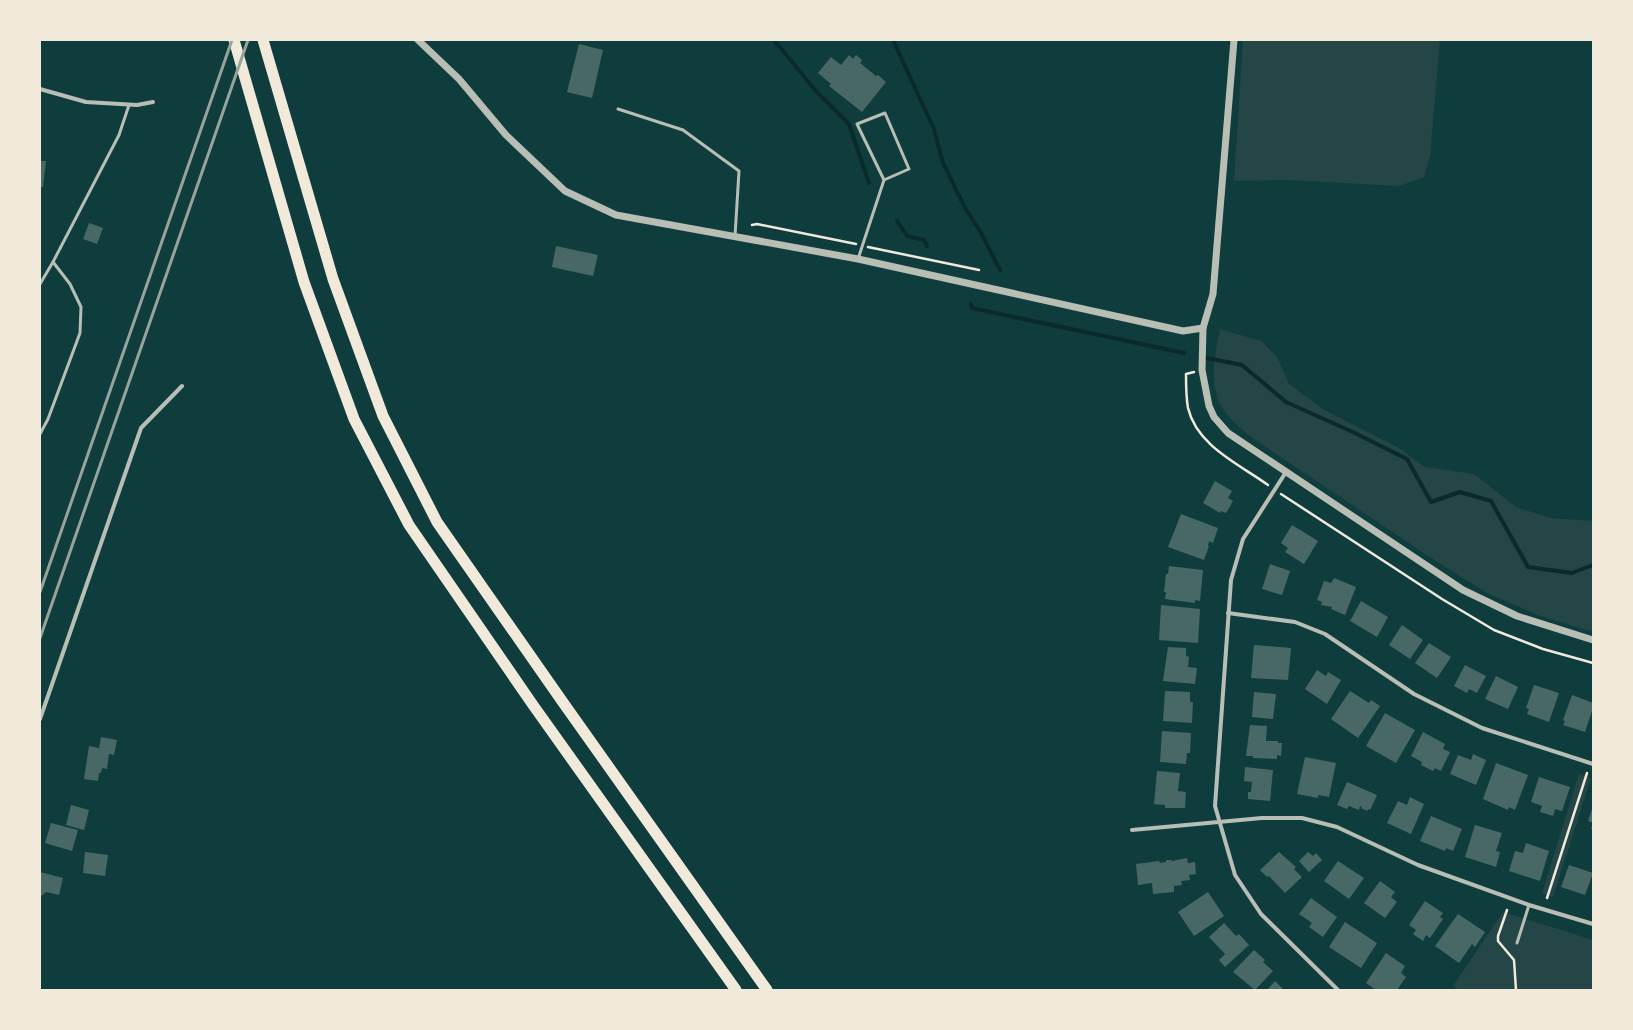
<svg xmlns="http://www.w3.org/2000/svg" width="1633" height="1030" font-family="'Nunito Sans',sans-serif">
<rect width="100%" height="100%" fill="#0f3d3e"/>
<g fill="#244646">
<polygon points="1243,40 1440,40 1430,156 1424,177 1399,186 1286,180 1234,181"/>
<path d="M 1220,329 L 1261,341 L 1277,357 L 1289,384 L 1324,410 L 1399,448 L 1425,467 L 1474,474 L 1516,507 L 1550,518 L 1593,521 L 1593,632 L 1538,615 L 1487,593 L 1428,556 L 1248,435 C 1242,429 1236,424 1230,418 C 1206,393 1214,359 1220,329 Z"/>
<polygon points="1579,774 1591,778 1553,897 1542,893"/>
<polygon points="1503,912 1593,940 1593,990 1459,990 1453,986"/>
</g>
<g fill="none" stroke-linecap="round" stroke-linejoin="round">
<g stroke="#0a2a2b" stroke-width="4">
<polyline points="774,40 815,90 849,124 869,183"/>
<polyline points="893,40 934,129 943,163 965,208 980,231 1000,270"/>
<polyline points="897,221 907,236 924,240 927,246"/>
<polyline points="971,304 972,308 1184,353"/>
<polyline points="1207,358 1242,365 1286,402 1355,433 1407,459 1431,502 1460,492 1491,501 1528,567 1572,573 1593,565"/>
</g>
</g>
<g fill="#486865">
<polygon points="579,44 603,50 592,98 567,92"/>
<polygon points="849,55 853,59 856,55 862,60 860,63 876,76 878,75 886,82 862,112 829,86 831,84 818,73 831,57 841,65"/>
<polygon points="40,161 46,161 43,187 40,187"/>
<polygon points="89,223 103,228 97,244 83,239"/>
<polygon points="556,246 598,255 593,276 552,267"/>
<polygon points="1215,481 1232,491 1228,498 1233,501 1226,513 1221,511 1220,513 1203,503"/>
<polygon points="1181,514 1218,528 1213,543 1209,541 1208,546 1209,546 1204,560 1168,547"/>
<polygon points="1292,525 1318,541 1304,564 1285,552 1288,548 1281,543"/>
<polygon points="1270,564 1290,571 1282,595 1262,589"/>
<polygon points="1169,566 1203,570 1200,601 1195,600 1195,603 1165,599 1166,592 1164,592 1166,574 1168,574"/>
<polygon points="1334,578 1356,587 1345,615 1331,609 1332,607 1321,605 1322,602 1317,600 1324,581 1331,583"/>
<polygon points="1361,601 1388,617 1377,637 1350,621"/>
<polygon points="1161,605 1200,609 1198,643 1159,640"/>
<polygon points="1402,625 1423,640 1410,659 1389,645"/>
<polygon points="1429,643 1451,657 1437,678 1415,663"/>
<polygon points="1254,645 1291,648 1288,680 1251,678"/>
<polygon points="1168,647 1186,648 1186,656 1189,657 1188,667 1197,668 1195,684 1163,681"/>
<polygon points="1465,665 1486,676 1477,693 1469,689 1467,693 1454,686"/>
<polygon points="1317,670 1326,676 1328,672 1341,680 1327,704 1305,689"/>
<polygon points="1496,676 1518,687 1508,709 1485,699"/>
<polygon points="1534,685 1559,693 1549,722 1527,714 1529,709 1526,708"/>
<polygon points="1165,691 1190,692 1190,702 1193,702 1192,723 1163,721"/>
<polygon points="1350,691 1369,703 1371,700 1380,706 1358,738 1331,719"/>
<polygon points="1254,692 1276,694 1273,719 1252,717"/>
<polygon points="1572,695 1593,703 1593,708 1585,732 1563,725 1565,721 1563,720"/>
<polygon points="1385,713 1415,730 1396,763 1366,746"/>
<polygon points="1250,725 1267,726 1266,741 1278,741 1278,743 1282,743 1281,756 1277,755 1277,759 1253,758 1253,756 1246,756"/>
<polygon points="1162,731 1191,733 1190,753 1187,753 1186,764 1160,762"/>
<polygon points="1423,732 1445,744 1443,749 1450,752 1441,771 1435,768 1433,771 1421,765 1422,762 1411,756"/>
<polygon points="101,737 117,740 114,755 109,754 107,769 102,768 101,773 99,773 98,781 84,779 89,746 99,748"/>
<polygon points="1473,754 1486,760 1476,785 1450,774 1458,755 1471,760"/>
<polygon points="1305,757 1336,763 1329,797 1318,795 1318,798 1297,794"/>
<polygon points="1496,763 1528,775 1515,810 1509,807 1508,810 1483,799"/>
<polygon points="1245,767 1273,770 1270,801 1248,799 1248,792 1251,792 1252,782 1244,781"/>
<polygon points="1157,771 1180,773 1178,791 1186,792 1185,808 1165,808 1165,805 1154,804"/>
<polygon points="1539,777 1570,787 1562,811 1555,809 1553,816 1540,812 1542,806 1531,802"/>
<polygon points="1347,782 1377,795 1370,810 1368,809 1367,811 1361,808 1362,807 1360,806 1359,810 1349,806 1347,809 1337,805"/>
<polygon points="1410,797 1424,804 1411,834 1387,823 1398,801 1407,805"/>
<polygon points="71,805 89,810 84,830 66,825"/>
<polygon points="1593,806 1593,830 1591,829 1593,823 1588,821"/>
<polygon points="1431,816 1462,829 1453,851 1446,848 1445,851 1420,841"/>
<polygon points="51,823 78,830 72,851 45,843"/>
<polygon points="1475,825 1502,833 1496,851 1500,852 1496,867 1465,857"/>
<polygon points="1526,843 1549,851 1540,881 1509,871 1515,851 1523,853"/>
<polygon points="85,852 108,855 105,876 83,873"/>
<polygon points="1279,852 1296,867 1294,869 1302,877 1285,893 1269,876 1267,877 1260,870"/>
<polygon points="1308,852 1313,856 1316,853 1322,860 1309,872 1299,861"/>
<polygon points="1187,858 1188,863 1195,862 1196,874 1189,875 1190,880 1181,881 1182,885 1174,886 1174,892 1153,894 1152,883 1138,885 1136,864 1159,861 1160,863 1166,862 1166,860 1171,860 1172,861"/>
<polygon points="1338,861 1364,878 1349,899 1324,881"/>
<polygon points="1569,865 1593,873 1585,895 1561,887"/>
<polygon points="40,872 63,878 59,895 46,892 40,897"/>
<polygon points="1380,881 1395,892 1391,897 1397,902 1385,918 1364,903"/>
<polygon points="1208,892 1224,916 1194,936 1178,912"/>
<polygon points="1311,898 1337,917 1323,937 1309,927 1312,923 1299,914"/>
<polygon points="1425,901 1443,913 1440,917 1443,919 1430,938 1426,935 1423,941 1413,934 1416,930 1409,925"/>
<polygon points="1458,914 1485,932 1475,947 1472,944 1459,963 1435,946"/>
<polygon points="1345,922 1377,943 1361,968 1329,947"/>
<polygon points="1224,923 1236,936 1239,934 1249,945 1225,967 1219,960 1225,954 1209,937"/>
<polygon points="1254,950 1265,960 1263,962 1273,971 1255,990 1233,972"/>
<polygon points="1386,953 1405,966 1401,973 1406,977 1397,990 1376,990 1366,983"/>
<polygon points="1275,981 1284,990 1267,990"/>
</g>
<g fill="none" stroke-linecap="round" stroke-linejoin="round">
<g stroke="#f1e9da" stroke-width="2.5">
<polyline points="752,225 757,224 856,244"/>
<polyline points="868,247 979,270"/>
<path d="M 1194,372 L 1186,374 C 1186,385 1186,397 1188,408 C 1197,446 1239,464 1268,485"/>
<polyline points="1281,494 1442,599 1494,630 1543,649 1593,663"/>
<polyline points="1547,898 1587,773"/>
<polyline points="1507,910 1498,936 1498,941 1514,960 1516,990"/>
</g>
<g stroke="#b8beb3" stroke-width="3">
<polyline points="618,109 683,130 739,171 735,236"/>
<polyline points="858,259 884,180 909,169 885,113 857,124 884,180"/>
<polyline points="40,284 53,262 119,135 129,105"/>
<polyline points="40,434 48,419 80,333 81,307 70,284 53,262"/>
<polyline points="1517,943 1529,905"/>
</g>
<g stroke="#b8beb3" stroke-width="4">
<polyline points="40,89 86,102 137,105 153,102"/>
<polyline points="1286,472 1243,539 1231,580 1215,806 1235,875 1261,914 1338,990"/>
<polyline points="1228,613 1295,622 1325,634 1414,694 1482,728 1593,764"/>
<polyline points="40,719 141,428 182,386"/>
<polyline points="1132,830 1262,818 1302,818 1337,827 1418,865 1529,905 1593,924"/>
</g>
<g stroke="#b8beb3" stroke-width="7">
<polyline points="418,40 459,79 506,135 565,191 616,215 858,259 1183,331 1203,328"/>
<polyline points="1234,40 1213,294 1203,328 1202,370 1209,406 1214,417 1228,433 1463,590 1517,616 1593,640"/>
</g>
<g stroke="#f1e9da" stroke-width="11">
<polyline points="234,40 304,282 354,419 409,525 533,705 736,990"/>
<polyline points="263,40 333,279 383,416 437,522 562,701 767,990"/>
</g>
<g stroke="#97a49c" stroke-width="3">
<polyline points="40,592 232,40"/>
<polyline points="40,638 248,40"/>
</g>
</g>
<rect width="1633" height="1030" fill="none" stroke="#f1e9da" stroke-width="82"/>
</svg>
